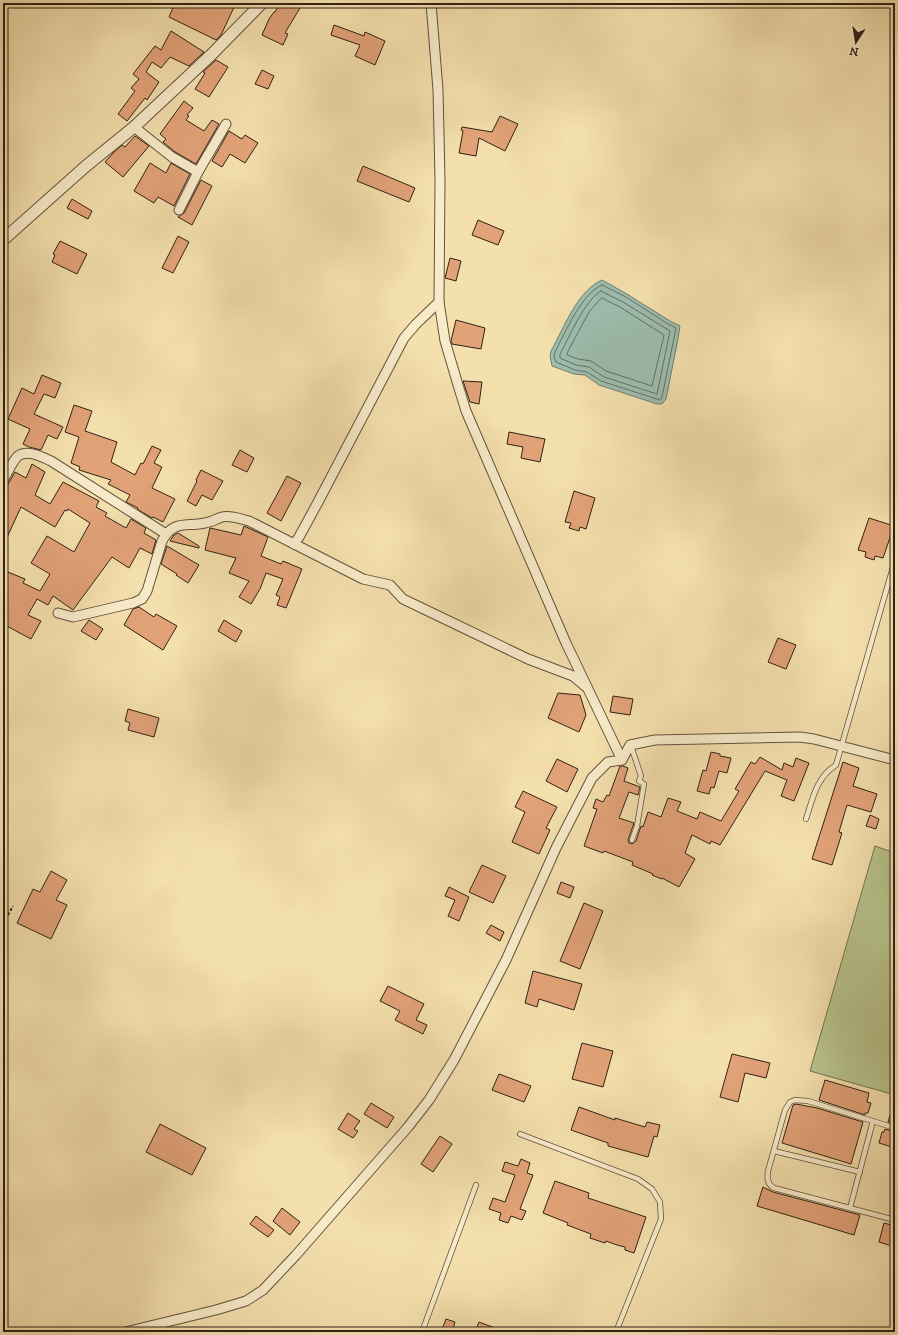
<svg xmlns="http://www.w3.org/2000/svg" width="898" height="1335" font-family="'IM FELL DW Pica',serif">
<rect width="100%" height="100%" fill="#f4e0ad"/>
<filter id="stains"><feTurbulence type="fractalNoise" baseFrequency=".005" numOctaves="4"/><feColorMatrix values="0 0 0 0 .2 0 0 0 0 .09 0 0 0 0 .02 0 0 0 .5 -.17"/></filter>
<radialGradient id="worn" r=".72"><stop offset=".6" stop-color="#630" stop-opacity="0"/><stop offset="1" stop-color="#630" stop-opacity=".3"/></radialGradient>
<polygon fill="#b8c38c" stroke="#747251" points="875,846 895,853 895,1095 810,1071"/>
<path fill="#9cbdae" stroke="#717f71" d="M 602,280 L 627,294 L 670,321 L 680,326 L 678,339 L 666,399 L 662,404 L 657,404 L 599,385 L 585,375 L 574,374 L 552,366 L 550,356 L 551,351 C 564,328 577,291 602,280 Z"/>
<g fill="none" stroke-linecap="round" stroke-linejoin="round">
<g stroke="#666f62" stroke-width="1">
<path d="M 602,285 L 626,297 L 668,324 L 676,328 L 662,397 L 660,400 L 601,381 L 587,372 L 575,370 L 556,362 L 554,356 L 555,352 C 565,333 582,293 602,285 Z"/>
<path d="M 601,291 L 623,302 L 670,331 L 657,394 L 604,377 L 589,367 L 576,365 L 560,358 L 560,354 C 570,336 584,301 601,291 Z"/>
<polygon points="602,298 620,307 664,335 652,386 606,371 591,361 578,359 567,355 567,353 589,312"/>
</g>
</g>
<g fill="#e2a278" stroke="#312116">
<polygon points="175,3 236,3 221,35 216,40 169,17"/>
<polygon points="280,3 303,3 285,33 288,34 283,45 262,35 269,19 274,12 275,12"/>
<polygon points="334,25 364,36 365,32 385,41 375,65 355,56 360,45 331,35"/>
<polygon points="171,31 204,52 189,66 170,57 161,68 152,62 146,72 159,82 147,100 145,98 127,121 118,114 135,91 131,88 139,79 133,74 155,46 161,50"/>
<polygon points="216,60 228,67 209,97 195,89 205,73 203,72"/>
<polygon points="262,70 274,76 268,89 255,84"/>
<polygon points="184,101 193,108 187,115 189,116 186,120 204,131 212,120 219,124 196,164 175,152 163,142 166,139 160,134"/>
<polygon points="500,116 518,124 505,151 479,138 476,156 459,153 463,131 461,130 462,127 492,132"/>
<polygon points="229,131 242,139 245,135 258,143 245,163 230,154 222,167 212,161"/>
<polygon points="135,136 149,146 123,177 105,162 113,153 122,145 125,147"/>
<polygon points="150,163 166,173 171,163 190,174 174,206 158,197 154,203 134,191"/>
<polygon points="363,166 415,188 409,202 357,181"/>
<polygon points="201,180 212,186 192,225 178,217 184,213"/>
<polygon points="72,199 92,211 88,219 67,208"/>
<polygon points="478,220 504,231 498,245 472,235"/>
<polygon points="178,236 189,242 173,273 162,268"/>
<polygon points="60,241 87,254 77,274 52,262 55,255 53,254"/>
<polygon points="450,258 461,261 456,281 445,278"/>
<polygon points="456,320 485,328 481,349 452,344 451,341"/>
<polygon points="42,375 61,383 55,398 44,394 34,414 63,427 57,439 48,435 41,450 29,447 23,444 30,429 8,419 22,388 34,394"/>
<polygon points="463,381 482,382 479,404 470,402"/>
<polygon points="74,405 92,411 85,431 117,442 111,462 135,475 141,463 143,464 152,446 161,450 154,463 162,467 152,488 175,499 163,522 153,517 152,518 137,509 138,508 126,502 130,495 108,484 111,480 79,470 80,467 71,463 79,437 65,432"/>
<polygon points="509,432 545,439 540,462 521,458 523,447 507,444"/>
<polygon points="240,450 254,458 247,472 232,465"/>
<polygon points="32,464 45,472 35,495 50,504 63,482 99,501 96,507 107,513 105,516 126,528 131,519 146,528 144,533 156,540 152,554 140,548 129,568 112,557 73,610 53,596 48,605 37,599 28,615 41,621 31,639 3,624 3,570 25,579 23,583 40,591 50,574 31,563 47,536 74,552 90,523 68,509 67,511 65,510 55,527 21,507 3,546 3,493 15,472 26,478"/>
<polygon points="201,470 223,481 212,500 202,495 196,506 187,501 197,481 196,480"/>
<polygon points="287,476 301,483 281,521 267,513"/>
<polygon points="574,491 595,498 586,529 580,527 579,531 569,528 571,523 565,522"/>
<polygon points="869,518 894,526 883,558 875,556 874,560 865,557 866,552 858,550"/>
<polygon points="244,526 268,537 261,556 281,564 283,561 302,569 286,608 277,605 280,597 276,595 283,579 266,573 260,589 251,604 239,597 249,581 229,573 236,558 205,550 210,528 241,535"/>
<polygon points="178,533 199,546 199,548 170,541 174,535"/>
<polygon points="167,546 199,565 188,583 176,575 177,574 161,564"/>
<polygon points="139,607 154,617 156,614 177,626 163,650 124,625 133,609"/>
<polygon points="89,620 103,629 96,640 81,631"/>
<polygon points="224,620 242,631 236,642 218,631"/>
<polygon points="778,638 796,645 786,669 768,662"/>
<polygon points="558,693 580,695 586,715 579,732 548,718"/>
<polygon points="613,696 633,699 630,715 610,712"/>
<polygon points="128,709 159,718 154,737 128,730 130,723 125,721"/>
<polygon points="711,752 720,754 720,756 731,758 727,773 719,771 714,788 711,787 709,794 697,791 703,770 706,771"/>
<polygon points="760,757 782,770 784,763 793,767 796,758 809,763 794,801 781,796 787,780 765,771 720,845 711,841 710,844 692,835 685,853 695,859 679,887 662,878 662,879 652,875 653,874 632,865 633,862 604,851 603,853 584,846 597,809 593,808 596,799 603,802 607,795 609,796 620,766 623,766 628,768 624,781 640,787 638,795 629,792 619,818 634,823 628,840 629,843 632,844 636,841 641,826 643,827 648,812 661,817 668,798 681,802 677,811 697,819 700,812 721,821 739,791 735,789 751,762 755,764"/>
<polygon points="557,759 578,769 567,792 546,781"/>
<polygon points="843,762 859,768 853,786 877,794 871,812 847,805 839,832 842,833 832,865 812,859"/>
<polygon points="523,791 557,807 546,828 550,830 539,854 512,842 525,812 515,807"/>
<polygon points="870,815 879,819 876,829 866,826"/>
<polygon points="482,865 506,876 493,903 469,892"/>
<polygon points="51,871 67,880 56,900 67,905 51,939 17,923 33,889 40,892"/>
<polygon points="561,882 574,887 570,898 557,893"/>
<polygon points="449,887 469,897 459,921 448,916 455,900 445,896"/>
<polygon points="584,903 603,911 580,969 560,961"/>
<polygon points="491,925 504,932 500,941 486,933"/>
<polygon points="533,971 582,984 574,1010 539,999 537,1007 525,1003"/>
<polygon points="388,986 424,1004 416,1020 427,1025 423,1034 395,1020 400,1011 380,1001"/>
<polygon points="582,1043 613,1051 603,1087 572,1079"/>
<polygon points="732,1054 770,1063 766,1078 745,1073 738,1102 720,1097"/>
<polygon points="499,1074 531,1086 524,1102 492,1090"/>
<polygon points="825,1080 869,1093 867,1102 871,1103 868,1113 865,1113 865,1115 819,1100"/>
<polygon points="371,1103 394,1117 387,1128 364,1114"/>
<polygon points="796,1104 817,1108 863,1122 851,1164 782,1143 793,1105"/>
<polygon points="893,1105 895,1105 895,1124 888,1122"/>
<polygon points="579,1107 615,1120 615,1118 645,1127 647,1122 660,1125 657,1137 654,1136 648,1157 608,1146 608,1143 571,1130"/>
<polygon points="348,1113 360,1121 354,1129 358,1131 353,1138 338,1129"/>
<polygon points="160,1124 206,1148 192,1175 146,1152"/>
<polygon points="885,1129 895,1132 895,1148 879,1143 882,1132 884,1132"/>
<polygon points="440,1136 452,1144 433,1172 421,1164"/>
<polygon points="521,1159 530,1163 527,1173 533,1175 520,1209 526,1211 522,1220 511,1216 508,1223 499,1220 501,1213 489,1209 493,1198 505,1202 515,1175 502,1171 505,1162 518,1166"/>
<polygon points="555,1181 589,1193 588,1198 646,1217 634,1253 625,1250 625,1247 617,1245 606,1241 605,1243 590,1238 591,1234 567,1225 568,1223 543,1213"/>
<polygon points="763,1187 773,1192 860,1215 854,1235 757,1206"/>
<polygon points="282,1208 300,1222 290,1235 273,1221"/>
<polygon points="256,1216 274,1230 268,1237 250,1224"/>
<polygon points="884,1223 895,1226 895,1247 879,1242"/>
<polygon points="446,1319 455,1322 452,1332 441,1332"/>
<polygon points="479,1322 503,1331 503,1332 475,1332"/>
</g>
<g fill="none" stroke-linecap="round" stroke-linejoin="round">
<g stroke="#62513c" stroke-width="6">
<g id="service">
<polyline points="631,746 641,776 639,781 644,784 637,826 632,840"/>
<path d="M 806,819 C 813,798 816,778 836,765 L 893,567"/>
<path d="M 895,1128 L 808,1101 L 795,1100 L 790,1102 L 785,1110 L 768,1171 C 767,1178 767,1184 774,1188 L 895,1220"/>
<polyline points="520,1134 638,1179 652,1189 660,1202 661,1219 616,1332"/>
<polyline points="774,1151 860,1172"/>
<polyline points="850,1208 873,1121"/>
<polyline points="422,1332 476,1185"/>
</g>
</g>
<g stroke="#62513c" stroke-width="11">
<g id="minor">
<polyline points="431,3 438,90 440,180 439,302 445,341 458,385 466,411 566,643 622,760"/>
<polyline points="134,127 172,157 198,172 226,124"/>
<polyline points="179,210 198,172"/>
<path d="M 3,480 C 7,474 13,460 18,456 C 27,449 42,457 51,461 L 166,534"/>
<polyline points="294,544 299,537 317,504 404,338 416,324 439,302"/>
<path d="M 58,613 L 73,617 L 133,603 L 142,599 L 147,591 L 162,541 C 173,520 185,527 205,523 C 211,522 216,519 222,517 C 230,515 241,519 249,521 L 363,579 L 390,585 L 403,599 L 528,659 L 573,676 L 585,686"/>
<polyline points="125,1332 216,1310 246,1301 263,1290 296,1255 408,1127 429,1100 454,1060 506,960 556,848 592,778 608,762 622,760 630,745 655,740 800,737 814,739 895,760"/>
</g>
</g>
<g stroke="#62513c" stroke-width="13">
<polyline id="tertiary" points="3,240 86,166 134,127 211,55 262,3"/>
</g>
<polyline stroke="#312116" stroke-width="2" stroke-dasharray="3 2" stroke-linecap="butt" points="3,924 13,906"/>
<use href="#service" stroke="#f8ebca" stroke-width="4.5"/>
<use href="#minor" stroke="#f8ebca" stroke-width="9"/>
<use href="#tertiary" stroke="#f8ebca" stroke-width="11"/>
</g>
<rect width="898" height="1335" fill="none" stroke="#f4e0ad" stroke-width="16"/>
<rect x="4" y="4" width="890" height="1327" fill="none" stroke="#312116" stroke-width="2"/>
<rect x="8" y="8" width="882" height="1319" fill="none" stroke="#312116"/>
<g transform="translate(856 42) rotate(192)" stroke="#f8ebca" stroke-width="3" paint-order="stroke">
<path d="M0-3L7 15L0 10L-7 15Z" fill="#312116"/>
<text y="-6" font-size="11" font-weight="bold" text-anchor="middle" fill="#312116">N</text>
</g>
<rect width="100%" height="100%" filter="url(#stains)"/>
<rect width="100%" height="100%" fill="url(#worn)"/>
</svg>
